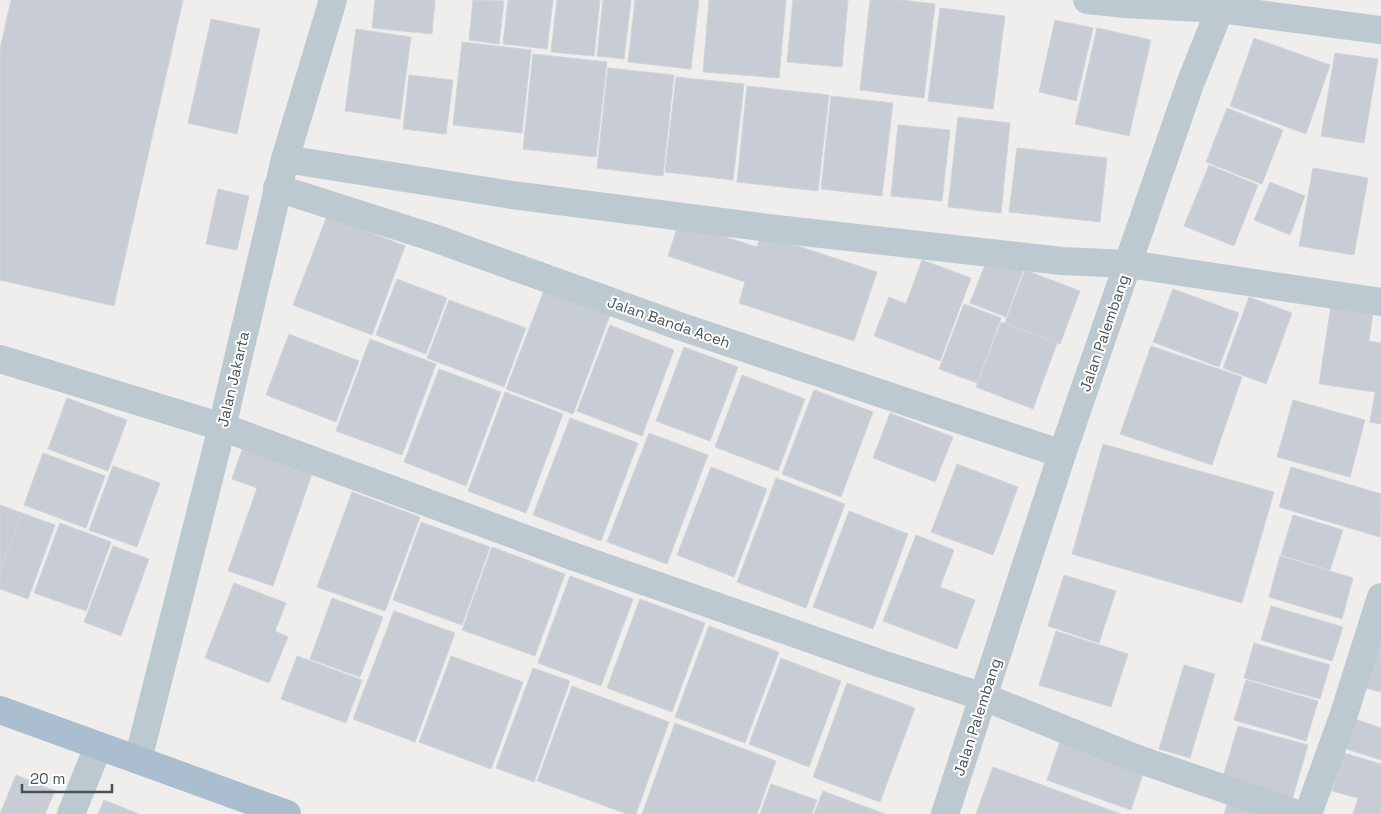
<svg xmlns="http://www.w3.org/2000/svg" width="1381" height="814" font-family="'Space Grotesk',sans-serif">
<rect width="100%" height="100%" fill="#f0eded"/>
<g fill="#c8ccd4" stroke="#d1d4d9">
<polygon points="11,0 183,0 114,306 0,280 0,49"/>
<polygon points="375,0 435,0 432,34 372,28"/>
<polygon points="473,0 504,1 499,44 469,40"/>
<polygon points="508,0 553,0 547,49 503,44"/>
<polygon points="557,0 600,0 594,56 551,52"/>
<polygon points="603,0 631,0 624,59 597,56"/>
<polygon points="635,0 699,0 691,69 628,62"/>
<polygon points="709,0 786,0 779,78 703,72"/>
<polygon points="793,0 848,0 842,67 787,62"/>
<polygon points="870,0 902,0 935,4 924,98 860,90"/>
<polygon points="940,8 1005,16 993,109 928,101"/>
<polygon points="211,19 260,29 237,134 188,123"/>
<polygon points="1055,20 1093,28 1076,101 1039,92"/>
<polygon points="1097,28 1151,40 1129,136 1075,124"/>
<polygon points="356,29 411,37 400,119 345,111"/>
<polygon points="1254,38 1330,65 1306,134 1230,106"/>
<polygon points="462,42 531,50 522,133 453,125"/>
<polygon points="1335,53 1378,59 1364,143 1321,136"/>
<polygon points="533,54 607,62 596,157 523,149"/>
<polygon points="608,68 674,75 663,176 597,168"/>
<polygon points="409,75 453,80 446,134 403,129"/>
<polygon points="676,77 744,84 733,180 665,172"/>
<polygon points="747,86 829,95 818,191 737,182"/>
<polygon points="831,96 893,103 882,196 821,189"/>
<polygon points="1227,108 1283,130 1262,184 1206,162"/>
<polygon points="958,117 1010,123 1001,213 948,207"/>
<polygon points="898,125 950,130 942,201 891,196"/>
<polygon points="1017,148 1107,158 1100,222 1009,212"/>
<polygon points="1209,165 1258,185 1234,246 1184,226"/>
<polygon points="1313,168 1368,178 1354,255 1299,246"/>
<polygon points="1270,182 1305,196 1290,235 1254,220"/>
<polygon points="218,189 249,196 237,250 206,244"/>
<polygon points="327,216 405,246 372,335 293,305"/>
<polygon points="679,222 757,247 761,234 877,272 854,341 739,303 745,282 668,256"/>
<polygon points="988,257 1023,271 1006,317 970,303"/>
<polygon points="922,260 971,278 940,361 874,336 889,297 906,304"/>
<polygon points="1025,270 1080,291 1060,344 1005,323"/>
<polygon points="397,279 447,298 426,354 376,335"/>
<polygon points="1173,289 1239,313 1219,367 1153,342"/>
<polygon points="544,290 610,315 573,414 506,389"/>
<polygon points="1249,297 1292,313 1266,384 1223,368"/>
<polygon points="449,300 526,328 504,387 427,358"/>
<polygon points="964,304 1001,318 977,383 939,369"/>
<polygon points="1331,306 1373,312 1369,341 1381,343 1381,424 1370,422 1375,392 1319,384"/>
<polygon points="1001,322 1057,343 1033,409 976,387"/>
<polygon points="610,325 674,350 642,436 577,411"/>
<polygon points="289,334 359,361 336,422 266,395"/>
<polygon points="370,339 436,364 402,455 336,431"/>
<polygon points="1151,346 1242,377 1212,465 1120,434"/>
<polygon points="684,347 738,367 710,441 656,421"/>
<polygon points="439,369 501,392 466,486 404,462"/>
<polygon points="742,375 805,399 778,471 715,447"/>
<polygon points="814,390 873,412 841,497 782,474"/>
<polygon points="505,392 563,414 526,513 468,491"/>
<polygon points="67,398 127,420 108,471 48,449"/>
<polygon points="1293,400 1365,420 1350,477 1277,457"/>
<polygon points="890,413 953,437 935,482 873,458"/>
<polygon points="570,418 638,443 601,541 533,515"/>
<polygon points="649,433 708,455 667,564 607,542"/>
<polygon points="1103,444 1274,492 1242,603 1072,554"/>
<polygon points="243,447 313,471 273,586 228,571 257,488 232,479"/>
<polygon points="43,453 105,476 86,528 24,505"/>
<polygon points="957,464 1018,487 993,555 931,532"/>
<polygon points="113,466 160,483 137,547 89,530"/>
<polygon points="711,467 767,489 734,577 677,555"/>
<polygon points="1291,467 1381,494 1380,537 1279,507"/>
<polygon points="776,478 845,504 806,608 737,582"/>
<polygon points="352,492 420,517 385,611 317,587"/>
<polygon points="0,505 22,513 0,573"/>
<polygon points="849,511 908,534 873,629 813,607"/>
<polygon points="22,513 55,525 28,599 0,589 0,573"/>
<polygon points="1293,515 1343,530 1330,570 1281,555"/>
<polygon points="421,522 490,547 462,625 393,600"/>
<polygon points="60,523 111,542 86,611 34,593"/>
<polygon points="916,535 954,550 940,587 975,600 957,649 883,621"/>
<polygon points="113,546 149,559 121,636 84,622"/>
<polygon points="492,547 565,574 535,656 462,630"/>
<polygon points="1280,556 1353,578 1342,619 1269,597"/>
<polygon points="1064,575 1116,591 1099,643 1048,626"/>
<polygon points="570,576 633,599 601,686 538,663"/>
<polygon points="234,583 286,603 275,631 288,637 269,683 205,658"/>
<polygon points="332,598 383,617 360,677 310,659"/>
<polygon points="640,599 705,623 672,712 607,688"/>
<polygon points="1271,606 1343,627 1332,661 1261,640"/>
<polygon points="394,611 455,633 415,742 353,719"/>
<polygon points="709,626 779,652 745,743 675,717"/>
<polygon points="1056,631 1128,654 1111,707 1039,685"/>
<polygon points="1381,637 1381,692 1366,688"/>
<polygon points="1254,643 1330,665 1320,699 1244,678"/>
<polygon points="297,656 362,680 346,723 281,699"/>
<polygon points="451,656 523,682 491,769 419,742"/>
<polygon points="781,658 841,681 809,767 749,744"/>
<polygon points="1184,665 1215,674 1190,758 1159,749"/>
<polygon points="533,668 570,681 534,782 496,768"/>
<polygon points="1246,680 1318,701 1306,741 1234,720"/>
<polygon points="847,683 915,708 880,802 813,777"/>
<polygon points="572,686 669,722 636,814 627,814 537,781"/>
<polygon points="1352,718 1381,728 1381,760 1343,748"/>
<polygon points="675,723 776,761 757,814 642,814"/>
<polygon points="1238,726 1308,745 1292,800 1222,780"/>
<polygon points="1060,741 1144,771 1131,810 1047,780"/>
<polygon points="1344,753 1381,764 1381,814 1353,814 1358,798 1332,791"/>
<polygon points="993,767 1121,814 976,814"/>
<polygon points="16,775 55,791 45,814 0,814"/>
<polygon points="771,784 817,800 812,814 760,814"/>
<polygon points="823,791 885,814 814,814"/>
<polygon points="1230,796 1281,814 1224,814"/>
<polygon points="104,800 139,814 98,814"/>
</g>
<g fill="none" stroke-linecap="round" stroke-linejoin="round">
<g stroke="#bcc9d1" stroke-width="28">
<polyline points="1087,0 1125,4 1220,9"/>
<polyline points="285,159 512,195 768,228 1062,261 1128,264 1381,302"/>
<polyline points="277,188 434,238 679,326 1062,454"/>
<polyline points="0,359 222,427 572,556 882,664 984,697 1135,758 1297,814"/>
<polyline points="138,760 222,427 285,159 333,0"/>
<polyline points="71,814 98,747"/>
<polyline points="945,814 1062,454 1190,84 1220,9 1381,30"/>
<polyline points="1308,814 1343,717 1381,597"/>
</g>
<polyline stroke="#aabecf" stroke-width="28" points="0,710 287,814"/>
</g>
<g text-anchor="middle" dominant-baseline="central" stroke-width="4" stroke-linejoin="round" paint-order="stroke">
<g font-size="15" fill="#44525c" stroke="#fff">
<text transform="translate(669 322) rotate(19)">Jalan Banda Aceh</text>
<text transform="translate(1104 333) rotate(-71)">Jalan Palembang</text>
<text transform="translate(233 379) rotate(-77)">Jalan Jakarta</text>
<text transform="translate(977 717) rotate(-72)">Jalan Palembang</text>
</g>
</g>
<path d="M22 784v8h90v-8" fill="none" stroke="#44525c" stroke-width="2.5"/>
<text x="30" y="784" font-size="15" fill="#44525c" stroke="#ffffff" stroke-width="4" paint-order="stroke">20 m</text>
</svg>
